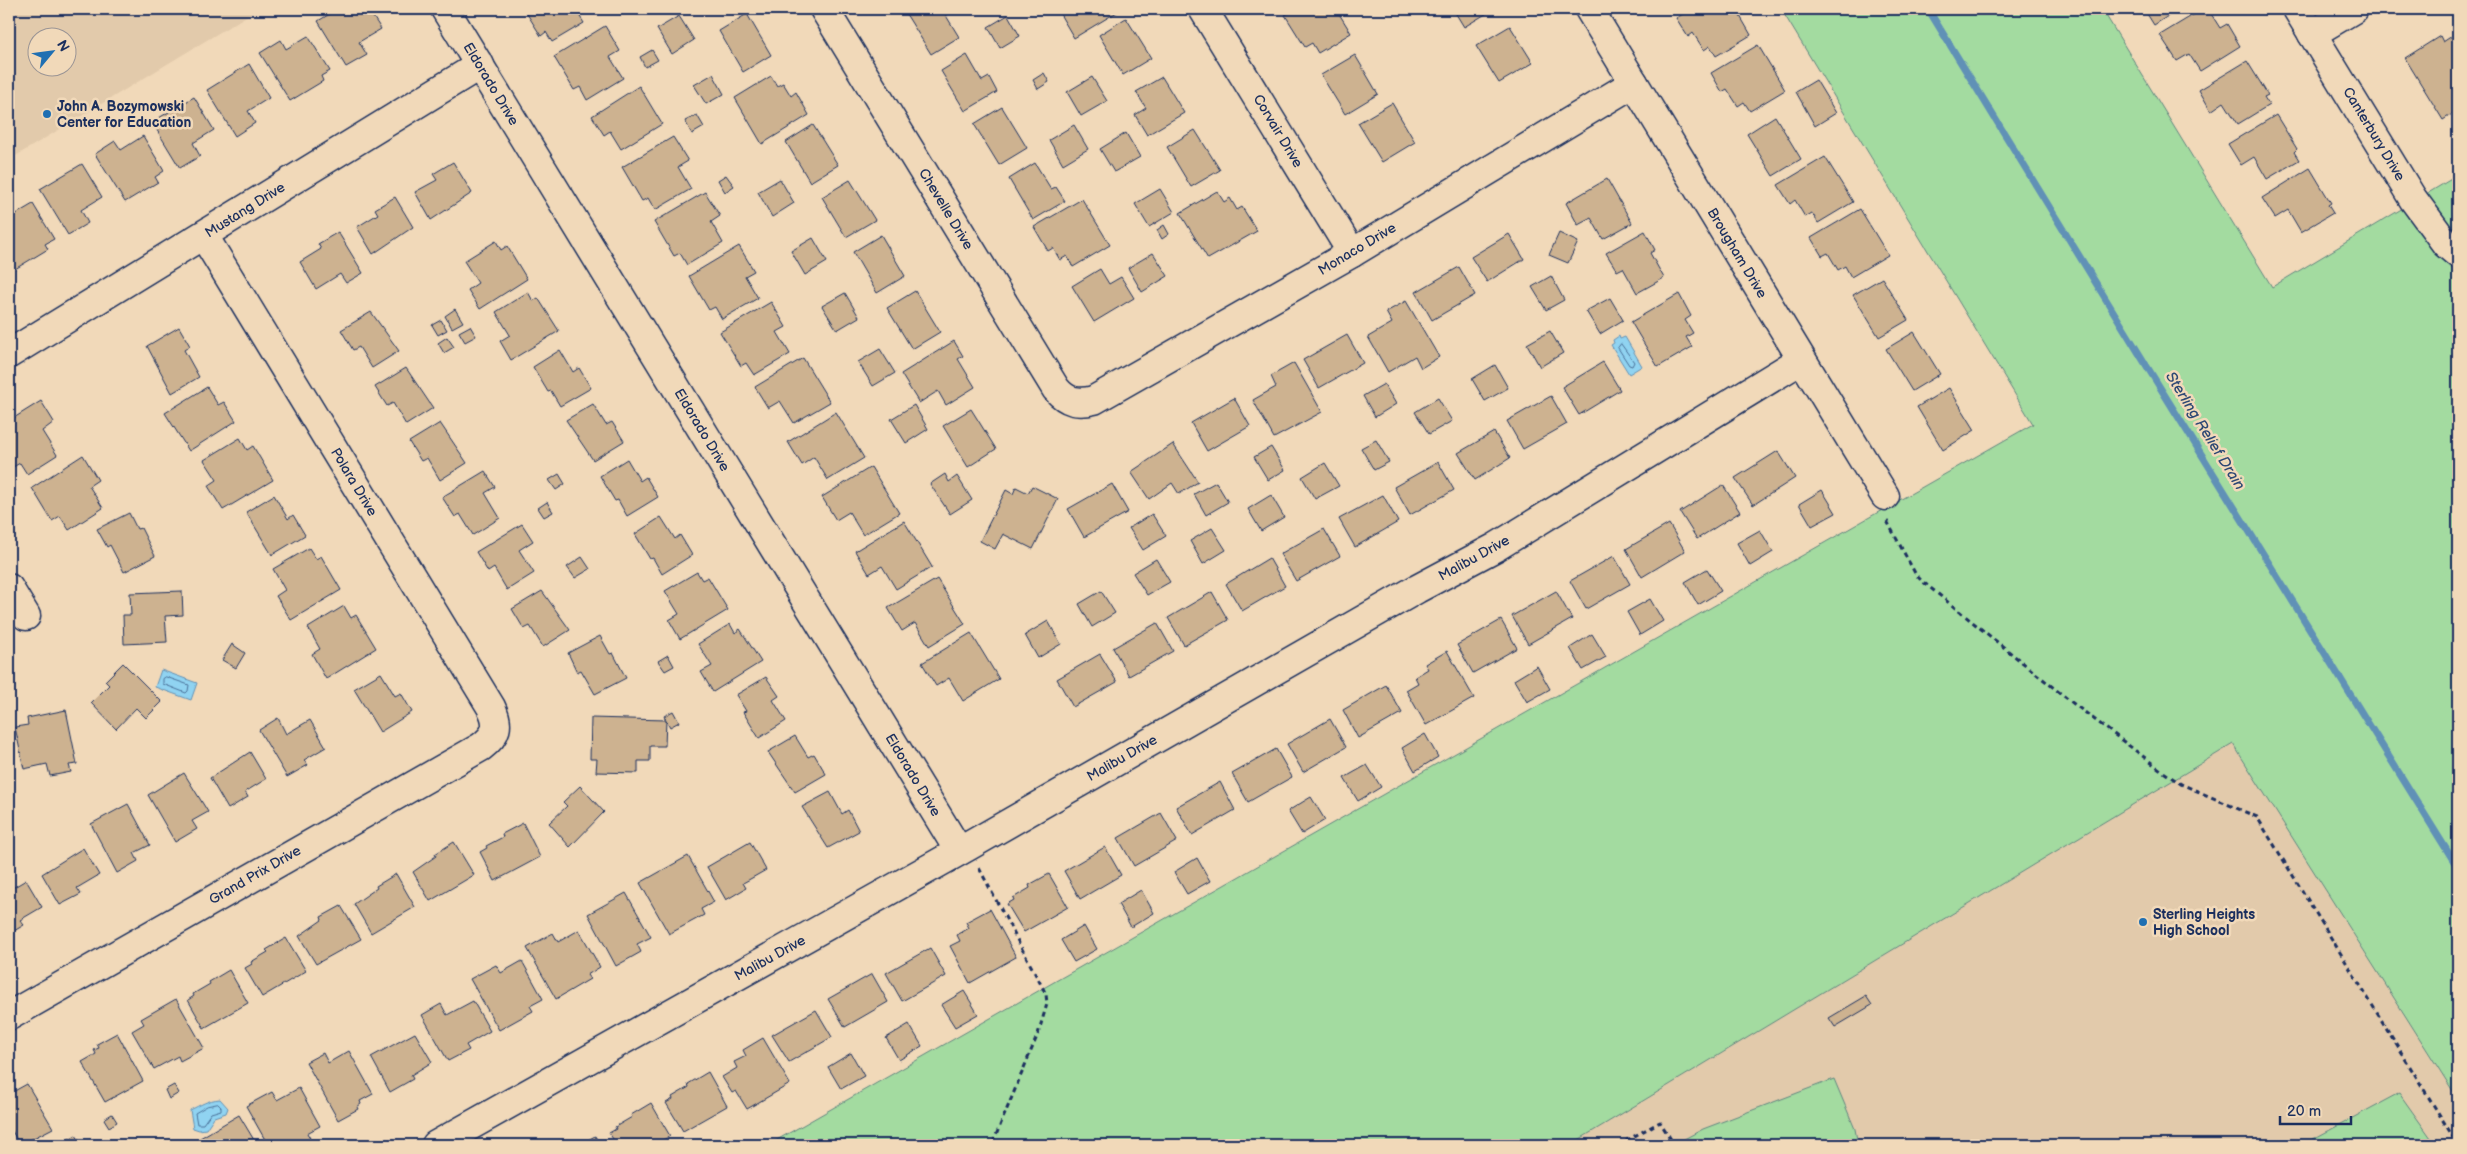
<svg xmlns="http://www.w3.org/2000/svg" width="2467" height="1154" font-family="'Balsamiq Sans',sans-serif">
<rect width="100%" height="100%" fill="#f1d9b9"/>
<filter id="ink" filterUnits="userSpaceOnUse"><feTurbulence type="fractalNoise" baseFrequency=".02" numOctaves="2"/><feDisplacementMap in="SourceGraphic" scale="10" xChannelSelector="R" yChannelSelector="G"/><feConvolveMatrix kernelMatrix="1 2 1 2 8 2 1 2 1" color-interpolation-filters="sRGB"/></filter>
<g filter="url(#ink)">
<g fill="#e2caab" fill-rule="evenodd">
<path d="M 9,9 L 258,9 L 9,160 ZM 38,38 L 68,38 L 68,68 L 38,68 Z"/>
<polygon points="2233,744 2458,1099 2458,1145 1570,1145"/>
</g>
<g fill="#a3dba0" stroke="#5f857f">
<polygon points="1781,9 2102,9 2272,287 2458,175 2458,1099 2233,744 1570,1145 768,1145 2033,424"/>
<polygon points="1834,1079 1855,1129 1858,1145 1673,1145 1703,1129"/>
<polygon points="2399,1093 2436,1145 2302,1145"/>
</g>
<g fill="#90d3f1" stroke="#6191b6">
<polygon points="1619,336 1620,339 1625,337 1642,366 1629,374 1611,345 1614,343 1613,340"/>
<polygon points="161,670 197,683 191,700 155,687"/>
<path d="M 220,1099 L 228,1108 L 226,1113 L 214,1117 L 206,1129 L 199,1130 L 193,1128 L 190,1110 C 201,1105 207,1100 220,1099 Z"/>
</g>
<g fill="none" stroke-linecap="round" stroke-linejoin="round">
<g stroke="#4a7199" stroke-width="1">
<polygon points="1621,344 1634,362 1632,366 1629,365 1618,348"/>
<polygon points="166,677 189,685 188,691 186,693 163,684 163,679"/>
<polygon points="218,1104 221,1107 221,1110 211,1113 203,1124 197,1124 195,1113 207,1106"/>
</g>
<polyline stroke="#6191b6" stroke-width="7" points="1928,9 2151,373 2458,868"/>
</g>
<g fill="#cdb290" stroke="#1b2f5e">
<polygon points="338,9 368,9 381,29 359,42 367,55 346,67 318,21"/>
<polygon points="524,9 575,9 584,23 552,42 546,32 541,36"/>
<polygon points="915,9 942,9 959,37 931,54 906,14"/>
<polygon points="1057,9 1122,9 1074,38"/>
<polygon points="1296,9 1343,9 1338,12 1351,33 1318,53 1312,43 1305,47 1285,15"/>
<polygon points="1453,9 1494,9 1464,27"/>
<polygon points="1692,9 1736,9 1751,35 1716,56 1710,46 1704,50 1693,33 1688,37 1676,18"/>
<polygon points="2144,9 2179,9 2154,25"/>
<polygon points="2203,9 2208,9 2220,28 2227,24 2240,46 2200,71 2189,54 2177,61 2160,35"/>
<polygon points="747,14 771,55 743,72 719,31"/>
<polygon points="1008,15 1020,36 1000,48 988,27"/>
<polygon points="679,16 694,40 672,54 657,29"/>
<polygon points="1126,18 1151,58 1123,75 1099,35"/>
<polygon points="605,26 620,51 610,57 623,78 587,100 580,87 574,90 554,57"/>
<polygon points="1510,26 1533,63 1499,83 1476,46"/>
<polygon points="2455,34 2458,39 2458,110 2443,120 2405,58 2440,36 2443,42"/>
<polygon points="308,36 330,71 321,76 323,81 290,101 260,53 281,40 286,49"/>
<polygon points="1758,45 1785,90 1750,111 1744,102 1738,106 1727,89 1722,92 1711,73"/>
<polygon points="652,50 658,60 645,67 640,57"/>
<polygon points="967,55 982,81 989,77 997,92 965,111 941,71"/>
<polygon points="1355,55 1378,94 1345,114 1321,75"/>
<polygon points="2247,61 2268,95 2264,97 2269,105 2238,124 2224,102 2211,111 2199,90"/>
<polygon points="249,64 269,98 248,111 255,123 235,136 207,90"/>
<polygon points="1044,73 1049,82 1038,89 1033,80"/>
<polygon points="713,74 724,94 706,104 694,85"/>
<polygon points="771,76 777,86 783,83 791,96 796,92 809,115 762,144 735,98"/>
<polygon points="1092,77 1107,101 1081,116 1067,92"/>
<polygon points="1162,77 1184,113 1147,135 1135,115 1146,108 1136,92"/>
<polygon points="1816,80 1836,113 1815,126 1796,92"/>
<polygon points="639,86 662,124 621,149 610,131 604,135 592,116"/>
<polygon points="194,97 214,130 193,143 200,156 180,168 152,122"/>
<polygon points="1392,103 1415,142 1382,162 1358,123"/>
<polygon points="1002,107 1027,148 999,165 974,124"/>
<polygon points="697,115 704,127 692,134 685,121"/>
<polygon points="2276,115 2297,149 2294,152 2299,160 2267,179 2254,157 2241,165 2228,144"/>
<polygon points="1775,116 1801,159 1773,176 1747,134"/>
<polygon points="813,125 838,165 810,182 786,142"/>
<polygon points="1074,125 1088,149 1063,164 1049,140"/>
<polygon points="1195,130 1220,170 1191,187 1167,147"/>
<polygon points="1126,133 1140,157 1114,172 1100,149"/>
<polygon points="143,136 164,171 155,177 158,182 125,202 95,154 115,141 121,150"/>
<polygon points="673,137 688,161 678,167 691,189 655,210 648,198 642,201 622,167"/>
<polygon points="1825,157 1853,202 1818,223 1812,213 1805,217 1795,200 1790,204 1778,185"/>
<polygon points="453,162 472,193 431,220 415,192 437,180 433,174"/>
<polygon points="1035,163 1051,189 1056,187 1065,201 1033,220 1009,179"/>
<polygon points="82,164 102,197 81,210 88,223 68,235 40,189"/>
<polygon points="2310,168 2331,203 2328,205 2333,213 2301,232 2288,210 2275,218 2262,198"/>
<polygon points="726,175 734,186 725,192 718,180"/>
<polygon points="780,179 794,203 772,217 758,192"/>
<polygon points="1607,179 1632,223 1603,239 1591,218 1578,225 1566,203"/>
<polygon points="850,180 875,220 846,237 822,197"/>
<polygon points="1160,189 1174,212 1149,227 1135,204"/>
<polygon points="1217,191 1224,202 1230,198 1237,210 1242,207 1257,231 1208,259 1180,213"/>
<polygon points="705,192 720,216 711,222 723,243 687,265 680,253 674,256 654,222"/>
<polygon points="395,197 413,227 373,254 357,227 378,214 375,209"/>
<polygon points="1082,199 1110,245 1073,267 1067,256 1060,260 1053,248 1048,251 1034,227"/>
<polygon points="33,204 54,239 45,244 48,249 15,269 9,259 9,214 11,217"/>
<polygon points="1860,209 1888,255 1851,277 1845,266 1838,270 1828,253 1822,256 1811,238"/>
<polygon points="1164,225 1169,234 1162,239 1157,230"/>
<polygon points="1645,231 1655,250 1650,253 1664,278 1637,293 1623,268 1617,271 1606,253"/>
<polygon points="338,232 363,273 346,283 340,274 316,289 300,262 321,249 318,244"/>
<polygon points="1559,233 1578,242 1568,263 1549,255"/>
<polygon points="1509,234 1524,259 1487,282 1471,257"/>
<polygon points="881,235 905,276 877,293 853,252"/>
<polygon points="813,238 827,262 805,275 791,251"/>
<polygon points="496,241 501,250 507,246 527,279 480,309 468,290 478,283 464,261"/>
<polygon points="739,246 754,271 745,276 758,298 722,319 715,307 709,310 689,276"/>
<polygon points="1153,253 1168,276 1142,292 1128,268"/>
<polygon points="1459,267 1475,295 1432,320 1416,292"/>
<polygon points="1100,269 1109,284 1121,277 1134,298 1094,322 1072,286"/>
<polygon points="1551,276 1564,300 1546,310 1532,287"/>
<polygon points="1882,278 1908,320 1879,337 1853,295"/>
<polygon points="915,291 940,332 912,349 887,308"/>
<polygon points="528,292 533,301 538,298 559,331 511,360 500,341 510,335 496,312"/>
<polygon points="845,293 859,317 837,330 822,306"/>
<polygon points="1679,294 1691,316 1685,320 1693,333 1686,337 1692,347 1658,367 1631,322"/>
<polygon points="1610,298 1623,320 1600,334 1586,311"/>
<polygon points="1406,301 1439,357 1421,368 1415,356 1388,372 1368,337 1392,323 1386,312"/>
<polygon points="771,302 786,327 777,332 790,354 754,375 746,363 741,366 720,332"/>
<polygon points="455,309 463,322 452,328 445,316"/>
<polygon points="371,312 399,351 372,368 359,347 353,350 341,330"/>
<polygon points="441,320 447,330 438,335 432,325"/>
<polygon points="470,326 476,336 465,342 459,332"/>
<polygon points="179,327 190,346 184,350 199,377 172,393 147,346"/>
<polygon points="1550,331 1563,353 1540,367 1527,344"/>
<polygon points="1914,332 1940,374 1912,391 1886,349"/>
<polygon points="1347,335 1363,363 1319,388 1303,360"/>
<polygon points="447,337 454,347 444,353 438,343"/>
<polygon points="954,341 963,356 958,359 975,387 946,405 938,391 919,403 901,374"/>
<polygon points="880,349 895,373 873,386 858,362"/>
<polygon points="560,350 573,372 579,368 591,388 560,406 551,391 548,392 533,367"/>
<polygon points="803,358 830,402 794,423 780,401 768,408 755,387"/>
<polygon points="1603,362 1620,390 1579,415 1562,387"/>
<polygon points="1294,363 1322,412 1274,438 1253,400 1276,387 1271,376"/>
<polygon points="1495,365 1508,388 1485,401 1472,379"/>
<polygon points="406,368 433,408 406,425 393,403 387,406 375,387"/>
<polygon points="1384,384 1396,404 1375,417 1363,396"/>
<polygon points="207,387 218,405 224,402 236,421 189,451 165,413"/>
<polygon points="1949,388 1975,430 1943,450 1917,407"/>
<polygon points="1551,396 1567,424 1523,449 1507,421"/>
<polygon points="1234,398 1250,426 1207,451 1191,423"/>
<polygon points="1438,398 1452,421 1429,434 1415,412"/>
<polygon points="41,401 54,422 42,431 57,455 27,474 20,463 13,467 9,460 9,421"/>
<polygon points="593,404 606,425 612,422 624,441 593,460 566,420"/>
<polygon points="914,405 928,429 906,443 891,419"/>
<polygon points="971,409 996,449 968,467 943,426"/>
<polygon points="836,412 864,458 828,480 814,457 802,465 788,442"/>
<polygon points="440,423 467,463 440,480 427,458 421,461 409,442"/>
<polygon points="1494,432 1510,458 1475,480 1458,453"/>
<polygon points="240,438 247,450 253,446 273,480 223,510 208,486 217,480 204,460"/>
<polygon points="1376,440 1389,462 1374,470 1361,448"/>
<polygon points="1173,444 1198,482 1179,494 1172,483 1149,499 1131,472"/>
<polygon points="1271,447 1285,470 1268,480 1254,457"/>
<polygon points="1778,451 1795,478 1753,505 1735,478"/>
<polygon points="83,455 98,480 89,486 103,508 69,530 60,516 52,521 32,488"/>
<polygon points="627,459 640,481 646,477 658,497 627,516 618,500 615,501 600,476"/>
<polygon points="1438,462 1454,490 1410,515 1394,487"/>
<polygon points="1325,463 1339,486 1315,499 1302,477"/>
<polygon points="871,467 899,513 863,535 849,512 836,520 822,497"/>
<polygon points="485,471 495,487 485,493 500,518 473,535 460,514 455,517 442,497"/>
<polygon points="559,474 565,484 556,490 549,480"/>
<polygon points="945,474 949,482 957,476 972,500 950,514 930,484"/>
<polygon points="1216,482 1228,502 1206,515 1194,494"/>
<polygon points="1112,484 1128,512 1084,537 1068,509"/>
<polygon points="1723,485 1740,512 1697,539 1680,512"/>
<polygon points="1032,486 1058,499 1033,549 1003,534 995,549 980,541 1006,490 1013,494 1016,487 1028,493"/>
<polygon points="1822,490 1836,513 1812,526 1799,504"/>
<polygon points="274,495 288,519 293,515 305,535 272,555 246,512"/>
<polygon points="1271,495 1284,517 1261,531 1248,509"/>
<polygon points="1383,495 1398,522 1355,547 1339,519"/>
<polygon points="547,502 553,512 544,517 538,508"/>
<polygon points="129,513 137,529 141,528 155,556 124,572 110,545 107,547 97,529"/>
<polygon points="1152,514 1166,536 1143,550 1129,528"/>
<polygon points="661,517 675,539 680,535 692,555 662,574 653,558 650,559 635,534"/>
<polygon points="904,521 932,567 896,589 882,566 869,574 855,551"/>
<polygon points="522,524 533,541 519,550 534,573 507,590 494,568 488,572 476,552"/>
<polygon points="1669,524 1685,551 1642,577 1626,549"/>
<polygon points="1212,528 1226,550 1203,564 1190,541"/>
<polygon points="1324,529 1340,556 1296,581 1280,554"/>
<polygon points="1760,530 1773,552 1750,566 1737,543"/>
<polygon points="309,548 316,559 321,556 341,590 291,620 276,596 285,590 273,569"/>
<polygon points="1614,556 1630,584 1586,609 1570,581"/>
<polygon points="582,557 590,569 575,578 567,567"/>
<polygon points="1269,558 1285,586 1242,611 1226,584"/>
<polygon points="1156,559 1170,582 1147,595 1133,573"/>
<polygon points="1707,569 1721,591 1698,605 1685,582"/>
<polygon points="697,572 702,580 708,577 728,610 680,639 669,620 679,614 665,591"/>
<polygon points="937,579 965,624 929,646 915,623 902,631 888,608"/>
<polygon points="182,591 183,615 165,616 167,642 124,644 123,615 131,615 130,593"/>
<polygon points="542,591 570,630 543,647 530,626 524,629 512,609"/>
<polygon points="1101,591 1115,613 1092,627 1079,604"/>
<polygon points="1556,591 1572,619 1528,644 1512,616"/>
<polygon points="1212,592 1228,620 1184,645 1168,618"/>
<polygon points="1650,599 1663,621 1640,635 1627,612"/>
<polygon points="344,606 351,618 356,615 376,648 326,679 312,654 320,649 308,628"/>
<polygon points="1501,620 1517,648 1473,673 1457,645"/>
<polygon points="1048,621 1061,644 1038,658 1025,635"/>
<polygon points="1157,623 1173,651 1129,676 1113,648"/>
<polygon points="730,624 735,633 740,629 761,662 713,692 701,672 712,666 698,644"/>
<polygon points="971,633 999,679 963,701 949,678 936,686 922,663"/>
<polygon points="1592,634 1606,657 1583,670 1570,648"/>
<polygon points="600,636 610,654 613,653 626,678 595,694 581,670 577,672 568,653"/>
<polygon points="232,644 245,653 236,668 222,660"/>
<polygon points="1447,651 1474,698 1426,725 1406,690 1418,683 1415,677 1428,669 1425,664"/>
<polygon points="1100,654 1117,682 1073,707 1057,679"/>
<polygon points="668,655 674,666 665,671 658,661"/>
<polygon points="123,663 162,702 146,718 136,708 116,729 91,703 109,685 105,681"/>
<polygon points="1537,666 1550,689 1527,702 1514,680"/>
<polygon points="381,673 395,696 401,693 412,712 380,732 354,689"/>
<polygon points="766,677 779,696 773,700 786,721 759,738 743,712 746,711 736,695"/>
<polygon points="1386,685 1402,713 1358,738 1343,710"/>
<polygon points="66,710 77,764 69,765 71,772 50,776 47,764 24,769 15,727 28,725 27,718"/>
<polygon points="673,711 679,722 670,727 664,716"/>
<polygon points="278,718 286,734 310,720 326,747 304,760 308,765 287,777 259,730"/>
<polygon points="591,718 666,720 665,746 650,746 650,761 638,761 638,773 596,772 597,759 590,759"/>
<polygon points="1330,719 1346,747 1303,772 1287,744"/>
<polygon points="1425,734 1438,757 1415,771 1402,748"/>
<polygon points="795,736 808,757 814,754 826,774 795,792 768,752"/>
<polygon points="1276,749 1292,777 1248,802 1232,774"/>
<polygon points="250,752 266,779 245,792 248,797 228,809 210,778"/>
<polygon points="1367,765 1381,787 1358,801 1344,778"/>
<polygon points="184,773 208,812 192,821 197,829 175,842 148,795"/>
<polygon points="1220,782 1235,810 1192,835 1176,807"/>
<polygon points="580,786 604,812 570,847 549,823 567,806 563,802"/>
<polygon points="830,792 842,814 848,810 859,831 828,848 802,807"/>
<polygon points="1311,797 1325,820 1302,834 1288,811"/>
<polygon points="128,804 150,845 134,853 138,861 117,873 91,824"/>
<polygon points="1161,813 1177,841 1134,866 1118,838"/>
<polygon points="523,823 540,857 495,881 480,852 487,848 486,846 503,837 502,834"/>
<polygon points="454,842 474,875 430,901 413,872 436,856 435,854"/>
<polygon points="750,842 766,870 743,883 746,888 726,900 707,867"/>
<polygon points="1105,847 1121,875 1080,899 1064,871"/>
<polygon points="83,848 99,875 77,888 81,894 60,905 42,874"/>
<polygon points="688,856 714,902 701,909 704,915 669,934 640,883"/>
<polygon points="1197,858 1210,881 1187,894 1174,872"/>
<polygon points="396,874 415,907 371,933 354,904 377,888 376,886"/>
<polygon points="1049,874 1068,907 1024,932 1007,904 1014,900 1013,898 1030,888 1029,885"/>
<polygon points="26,880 42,907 20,920 24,925 9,934 9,890"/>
<polygon points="1141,890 1154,913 1131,927 1118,904"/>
<polygon points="626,893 651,937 637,944 641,952 616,966 588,914"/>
<polygon points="341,906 361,939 316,964 299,936 322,920 321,917"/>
<polygon points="990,909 1016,957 970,983 950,946 960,941 957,935 969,928 966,922"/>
<polygon points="1084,926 1097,949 1074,962 1061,940"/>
<polygon points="579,930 600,967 587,975 590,979 556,999 527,948 553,933 558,942"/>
<polygon points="286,938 306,971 262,997 245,968 252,964 251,962 268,952 266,950"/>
<polygon points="930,948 946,976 902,1001 886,973"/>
<polygon points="522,961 543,999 530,1006 533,1011 499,1030 470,979 496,965 501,973"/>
<polygon points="229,970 248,1003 204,1028 188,1000 194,996 193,994 210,984 209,982"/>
<polygon points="872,974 888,1002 845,1027 828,999"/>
<polygon points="964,991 978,1014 955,1027 941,1005"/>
<polygon points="1866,996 1872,1005 1835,1027 1829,1018"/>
<polygon points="176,999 204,1048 180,1061 178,1056 154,1069 132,1031 144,1024 141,1019"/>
<polygon points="473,1001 490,1031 466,1045 469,1050 448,1061 422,1015 441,1004 447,1015"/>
<polygon points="816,1010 832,1037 789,1062 772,1035"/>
<polygon points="909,1024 922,1046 899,1060 886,1038"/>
<polygon points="117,1033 143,1081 105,1102 82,1062 96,1054 94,1050 99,1048 97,1044"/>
<polygon points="415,1033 432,1062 411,1075 413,1079 390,1092 371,1057"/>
<polygon points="763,1038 790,1084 747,1109 736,1091 732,1093 722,1077 737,1068 734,1062 746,1056 743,1050"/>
<polygon points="349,1051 373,1094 360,1101 361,1104 357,1107 358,1109 338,1120 306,1062 323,1053 328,1063"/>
<polygon points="851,1053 864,1076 841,1089 828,1067"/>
<polygon points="708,1072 727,1106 683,1131 666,1103 673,1099 672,1097 689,1087 688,1084"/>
<polygon points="27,1084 53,1128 20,1145 9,1126 9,1094"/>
<polygon points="174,1085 179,1093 169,1099 165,1090"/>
<polygon points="299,1088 320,1126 307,1133 310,1138 297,1145 268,1145 246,1106 272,1092 277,1100"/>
<polygon points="651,1103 670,1136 654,1145 617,1145 609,1133 616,1129 615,1127 632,1117 631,1115"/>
<polygon points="112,1114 117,1122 109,1127 104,1119"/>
<polygon points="239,1115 257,1145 198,1145 195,1141"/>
<polygon points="76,1135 82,1145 58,1145"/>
<polygon points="595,1136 600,1145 579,1145"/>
</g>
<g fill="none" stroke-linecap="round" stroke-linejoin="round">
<g stroke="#1b2f5e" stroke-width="31">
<g id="minor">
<polyline points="445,9 959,851"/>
<path d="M 824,9 L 1056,389 C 1067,402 1078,404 1094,400 L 1352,253 L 1634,83"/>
<polyline points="1203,9 1352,253"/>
<polyline points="1589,9 1885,496"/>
<polyline points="2297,9 2413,199 2446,244 2458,254"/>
<polyline points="2312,34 2354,9"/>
<polyline points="9,354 480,65"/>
<polyline points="9,588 26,616"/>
<path d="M 9,1016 L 481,747 C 497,735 500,725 491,707 L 204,236"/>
<polyline points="436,1145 967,847 1417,589 1496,547 1801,360"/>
</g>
</g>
<g stroke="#1b2f5e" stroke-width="3" stroke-dasharray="5 4" stroke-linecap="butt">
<polyline points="1887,521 1916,575 1922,581 2070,701 2165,773 2181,784 2257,817 2458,1145"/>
<polyline points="979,868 1046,994 1047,1004 1038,1034 992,1145"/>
<polyline points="1618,1145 1660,1122 1672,1141"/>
</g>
<use href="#minor" stroke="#f1d9b9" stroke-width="28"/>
</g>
</g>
<g fill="#1f6fb2" stroke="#f1d9b9" stroke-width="2">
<circle cx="47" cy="114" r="5"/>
<circle cx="2143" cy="922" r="5"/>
</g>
<g text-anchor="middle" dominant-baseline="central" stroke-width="5" stroke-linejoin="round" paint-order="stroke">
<g font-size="14" fill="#1b2f5e" stroke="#f1d9b9">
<text transform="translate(491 84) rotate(59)">Eldorado Drive</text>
<text transform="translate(1278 131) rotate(59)">Corvair Drive</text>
<text transform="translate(2374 134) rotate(59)">Canterbury Drive</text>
<text transform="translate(946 209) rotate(59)">Chevelle Drive</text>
<text transform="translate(245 210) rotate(-32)">Mustang Drive</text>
<text transform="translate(1357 249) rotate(-31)">Monaco Drive</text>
<text transform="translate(1737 253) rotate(59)">Brougham Drive</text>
<text transform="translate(702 430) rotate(59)">Eldorado Drive</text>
<text transform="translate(354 482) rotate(59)">Polara Drive</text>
<text transform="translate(1474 558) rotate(-29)">Malibu Drive</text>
<text transform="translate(1122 758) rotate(-30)">Malibu Drive</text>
<text transform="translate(913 775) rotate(59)">Eldorado Drive</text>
<text transform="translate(255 875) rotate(-30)">Grand Prix Drive</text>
<text transform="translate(770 958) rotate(-29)">Malibu Drive</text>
</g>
<g font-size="14" font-weight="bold" fill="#1b2f5e" stroke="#f1d9b9" text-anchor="start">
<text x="57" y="106">John A. Bozymowski<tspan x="57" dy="16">Center for Education</tspan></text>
<text x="2153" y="914">Sterling Heights<tspan x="2153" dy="16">High School</tspan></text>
</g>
<g font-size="15" font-style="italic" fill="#2d4874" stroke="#f1d9b9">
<text transform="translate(2205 431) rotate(58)">Sterling Relief Drain</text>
</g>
</g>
<rect width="2467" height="1154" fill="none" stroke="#f1d9b9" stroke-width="30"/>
<rect x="15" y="15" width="2437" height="1124" fill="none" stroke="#1b2f5e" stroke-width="2" filter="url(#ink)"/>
<g transform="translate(52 52) rotate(61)"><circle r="24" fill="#f1d9b9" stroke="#9b9595"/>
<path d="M0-4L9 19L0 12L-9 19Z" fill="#1f6fb2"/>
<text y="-8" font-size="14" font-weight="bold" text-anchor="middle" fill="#1b2f5e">N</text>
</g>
<path d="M2280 1116v8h71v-8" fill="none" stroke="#1b2f5e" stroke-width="2.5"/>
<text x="2287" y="1116" font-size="15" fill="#1b2f5e" stroke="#f1d9b9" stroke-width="4" paint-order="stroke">20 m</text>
</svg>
